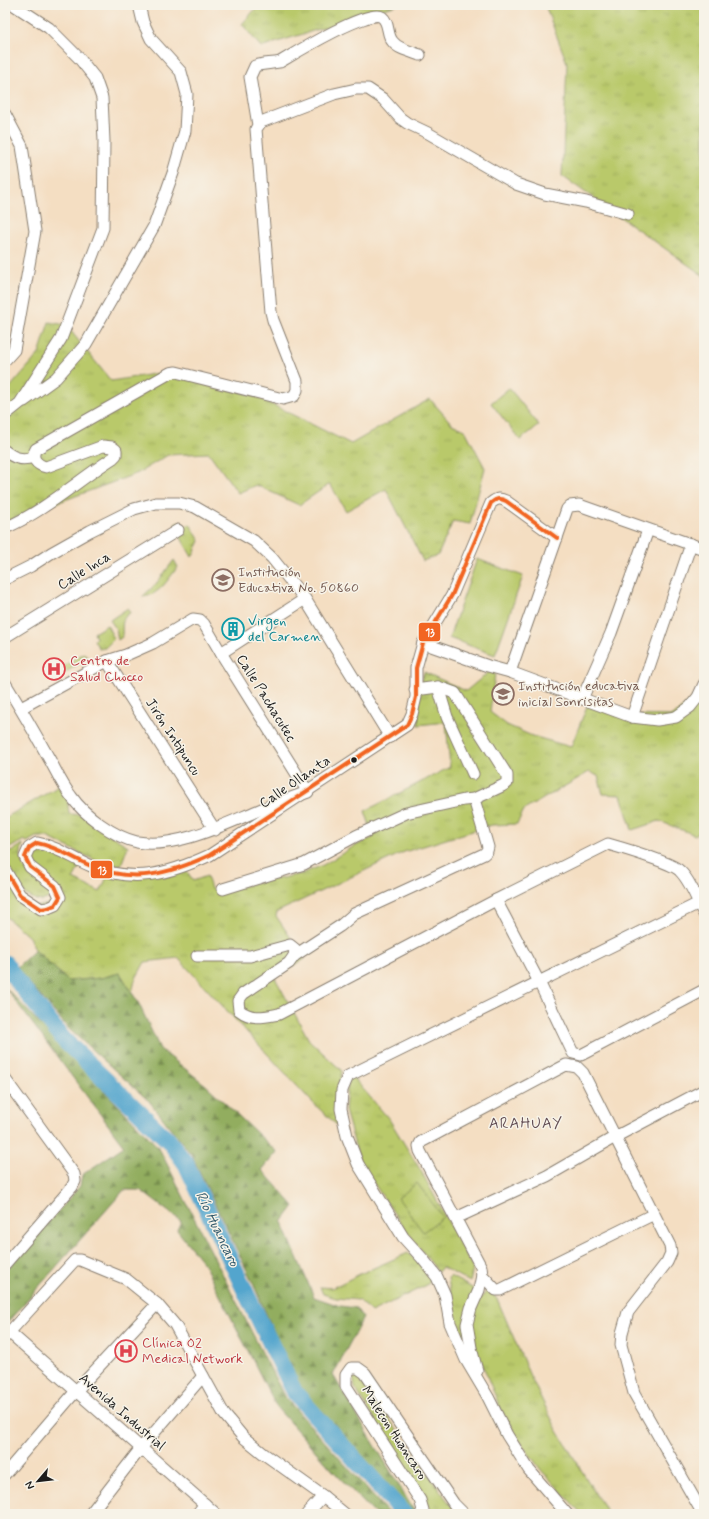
<svg xmlns="http://www.w3.org/2000/svg" width="709" height="1519" font-family="Mynerve,sans-serif">
<defs>
<pattern id="grass-tufts" width="24" height="20" patternUnits="userSpaceOnUse"><rect width="24" height="20" fill="#b9c96b"/><path d="M3 7l-1-3M5 7V3M7 7l1-3M15 17l-1-3M17 17v-4M19 17l1-3" fill="none" stroke="#9eac5c"/></pattern>
<pattern id="forest-firs" width="22" height="20" patternUnits="userSpaceOnUse"><rect width="22" height="20" fill="#92ad5f"/><path d="M5 1l3.5 6h-7zM16 11l3.5 6h-7z" fill="#768c4e"/></pattern>
</defs>
<rect width="100%" height="100%" fill="#f7f3e8"/>
<filter id="ink" filterUnits="userSpaceOnUse"><feTurbulence type="fractalNoise" baseFrequency=".025" numOctaves="2"/><feDisplacementMap in="SourceGraphic" scale="8" xChannelSelector="R" yChannelSelector="G"/><feConvolveMatrix kernelMatrix="1 2 1 2 8 2 1 2 1" color-interpolation-filters="sRGB"/></filter>
<filter id="wash" filterUnits="userSpaceOnUse"><feTurbulence type="fractalNoise" baseFrequency=".012" numOctaves="4" result="noise"/><feDisplacementMap in="SourceGraphic" scale="16" xChannelSelector="R" yChannelSelector="G"/><feGaussianBlur stdDeviation="0.9" result="paint"/><feColorMatrix in="noise" values="0 0 0 0 0 0 0 0 0 0 0 0 0 0 0 0 0 1.4 0 .05"/><feComposite in="paint" operator="in"/></filter>
<g filter="url(#wash)">
<rect width="100%" height="100%" fill="#f4dec2"/>
<g fill="url(#grass-tufts)" stroke="#6a7244">
<polygon points="259,5 397,5 261,47 242,24"/>
<polygon points="545,5 704,5 704,276 562,176 567,63"/>
<polygon points="49,322 66,325 111,381 166,372 253,395 351,444 430,399 452,424 465,430 485,468 470,524 453,521 438,555 423,561 386,489 346,511 330,484 299,505 256,485 238,493 209,453 168,455 138,473 5,522 5,393 39,354"/>
<polygon points="180,522 183,528 190,524 200,541 192,557 177,531 179,530 175,524"/>
<path d="M 174,560 L 178,567 C 168,579 159,596 142,597 L 155,585 Z"/>
<path d="M 128,608 L 130,613 C 120,618 123,627 122,637 L 118,640 L 116,629 L 110,620 Z"/>
<polygon points="107,625 114,639 105,648 99,649 94,640 96,638 94,633"/>
<polygon points="84,653 88,658 55,679 52,674"/>
<polygon points="496,666 490,712 507,725 532,736 571,747 587,706 616,715 673,716 704,688 704,829 695,835 659,821 632,830 621,795 603,794 598,776 589,772 524,810 517,824 492,825 404,852 277,912 276,916 305,959 274,976 309,1040 342,1071 337,1095 342,1130 312,1102 178,958 145,962 135,980 132,993 120,973 101,978 68,981 35,950 29,937 5,916 5,879 31,908 61,901 32,859 33,852 39,848 81,864 73,879 100,892 108,875 184,866 193,881 207,876 211,889 224,890 301,874 323,865 353,847 374,837 365,811 450,767 446,722 418,725 421,680 424,672 466,691"/>
<polygon points="59,786 67,796 69,814 87,815 97,827 128,846 121,865 103,864 47,837 36,837 27,842 24,840 10,848 5,842 5,818"/>
<path d="M 23,844 C 13,875 40,872 51,894 L 49,898 L 42,901 L 36,900 L 25,894 L 5,860 L 5,848 L 11,852 Z"/>
<polygon points="351,1075 389,1119 421,1171 471,1264 473,1269 470,1282 442,1267 438,1272 400,1222 360,1163 345,1110 348,1081"/>
<polygon points="408,1253 433,1277 427,1285 371,1312 359,1300 336,1298 323,1294 320,1287 332,1288 360,1274"/>
<polygon points="450,1276 474,1289 468,1351 457,1336 448,1278"/>
<polygon points="489,1288 498,1301 530,1376 555,1426 598,1498 609,1514 582,1514 541,1470 521,1443 502,1412 489,1381 476,1348 473,1322 477,1303"/>
<polygon points="353,1377 359,1377 457,1514 434,1514 355,1388"/>
</g>
<g fill="url(#forest-firs)" stroke="#57643e">
<polygon points="35,950 68,981 101,978 120,973 139,1004 160,1049 207,1086 277,1152 262,1170 294,1206 282,1222 314,1297 340,1306 356,1308 363,1318 333,1375 416,1514 409,1514 305,1394 292,1374 252,1281 191,1154 149,1101 69,1029 16,968"/>
<polygon points="5,987 159,1148 284,1396 389,1514 375,1514 335,1473 277,1408 204,1264 177,1230 181,1221 140,1190 124,1190 5,1325 5,1271 80,1186 82,1175 124,1146"/>
</g>
<g fill="#b9c96b" stroke="#6a7244">
<polygon points="509,388 539,425 520,440 491,403"/>
<polygon points="477,559 523,576 495,655 449,638"/>
<polygon points="417,1183 443,1217 423,1232 398,1198"/>
</g>
<g fill="none" stroke-linecap="round" stroke-linejoin="round">
<polyline stroke="#52a5cd" stroke-width="17" points="5,963 17,981 64,1040 169,1141 186,1164 245,1291 295,1393 404,1514"/>
</g>
</g>
<g filter="url(#ink)">
<g fill="none" stroke-linecap="round" stroke-linejoin="round">
<g stroke="#887d6f" stroke-width="13">
<g id="minor">
<polyline points="5,114 22,146 35,231 14,350 5,360"/>
<path d="M 258,125 L 250,77 L 255,66 C 263,63 271,64 280,62 C 295,53 369,8 382,17 C 390,23 386,35 393,42 C 398,49 412,52 420,55"/>
<polyline points="24,401 56,378 86,344 154,226 173,173 185,131 187,94 181,72 151,39 143,22 139,5"/>
<polyline points="5,415 20,403 61,339 103,228 104,141 102,98 95,78 79,58 49,28 14,5"/>
<path d="M 5,451 C 14,458 22,461 33,457"/>
<path d="M 5,528 C 45,511 77,481 113,458 L 116,455 L 116,450 L 112,447 L 103,446 L 46,467 C 37,465 30,458 36,449 L 170,373 L 176,372 L 283,399 L 294,396 L 297,390 L 297,381 L 273,320 L 271,312 L 256,129 L 261,122 L 334,94 L 356,89 L 368,89 L 383,99 L 400,118 L 407,123 L 428,133 L 516,184 L 545,194 L 586,202 L 628,214"/>
<polyline points="704,549 579,505 570,506 567,509 510,672 632,717 657,720 676,717 690,707 698,697 704,684"/>
<polyline points="5,579 31,566 51,553 90,531 134,509 156,503 179,503 195,507 254,541 272,558 305,599 390,737"/>
<polyline points="5,637 178,530"/>
<polyline points="423,643 488,666 510,672"/>
<polyline points="221,653 305,599"/>
<polyline points="107,661 215,830"/>
<path d="M 5,683 C 21,709 36,735 51,762 C 57,773 63,786 71,796 C 84,815 114,837 137,842 C 175,849 223,825 257,811 C 274,804 291,798 308,792 L 221,653 L 204,624 L 200,620 L 193,619 L 153,643 L 126,655 L 107,661 L 21,708"/>
<polyline points="438,687 447,717 473,774"/>
<polyline points="582,699 611,633 648,530"/>
<polyline points="632,717 691,544"/>
<path d="M 5,870 L 20,895 L 41,909 L 48,908 L 55,905 L 60,897 L 55,886 L 30,867 L 25,857 L 29,848 L 37,843 C 58,847 72,858 91,866 C 134,884 169,874 210,855 L 407,725 L 412,714 L 416,697 L 416,668 L 423,643 L 452,595 L 491,503 C 497,498 500,498 506,501 L 557,538"/>
<polyline points="223,889 304,864 356,836 406,813 464,800 474,799"/>
<polyline points="496,900 539,982 573,1053 581,1055 704,990"/>
<path d="M 197,956 L 250,956 L 290,945 L 295,949 L 294,956 L 289,963 L 243,994 L 238,1001 L 239,1010 C 252,1020 263,1017 279,1014 L 496,900 L 608,844 C 622,848 673,863 680,871 C 691,882 697,900 704,914"/>
<polyline points="294,956 340,926 354,914 484,854 487,851 488,847 474,799 502,786 507,783 507,775 455,693 438,687 415,690"/>
<polyline points="5,1079 74,1174 75,1181 72,1187 5,1264"/>
<polyline points="654,1214 500,1290 496,1290 482,1275 481,1267 420,1151 419,1146 421,1142 566,1065 577,1067 583,1073 670,1246 671,1253 667,1262 628,1312 622,1333 621,1345 634,1393 703,1514"/>
<polyline points="456,1218 547,1176 615,1137 704,1090"/>
<polyline points="9,1332 216,1514"/>
<polyline points="5,1337 75,1260 80,1260 126,1279 157,1304 175,1325 224,1414 243,1437 264,1454 323,1496 345,1514"/>
<polyline points="477,1371 471,1348 467,1324 471,1308 479,1290 482,1275"/>
<polyline points="5,1474 76,1391 157,1304"/>
<polyline points="90,1514 141,1448 203,1376"/>
<polyline points="197,1514 205,1504"/>
<polyline points="307,1514 323,1496"/>
<polyline points="421,1514 423,1510 420,1500 346,1386 346,1375 351,1368 358,1368 365,1373 454,1504 464,1514"/>
<polyline points="567,1514 529,1470 507,1435 488,1397 466,1360 450,1323 445,1295 437,1277 422,1258 403,1237 358,1164 347,1136 341,1109 342,1090 348,1076 699,903"/>
</g>
</g>
<use href="#minor" stroke="#fff" stroke-width="11"/>
<g stroke="#f7f3e8" stroke-width="7">
<path id="bus-1" d="M 5,870 L 20,895 L 41,909 L 48,908 L 55,905 L 60,897 L 55,886 L 30,867 L 25,857 L 29,848 L 37,843 C 58,847 72,858 91,866 C 134,884 169,874 210,855 L 407,725 L 412,714 L 416,697 L 416,668 L 423,643 L 452,595 L 491,503 C 497,498 500,498 506,501 L 557,538"/>
</g>
<use href="#bus-1" stroke="#f26522" stroke-width="4"/>
</g>
</g>
<defs>
<g id="school-ring" transform="scale(1.15)"><circle r="9.5" fill="#f7f3e8" stroke="#8d6e63" stroke-width="1.5"/><path d="M0-5L7-2L0 1L-7-2ZM-4 1L0 2.5L4 1V4Q0 6-4 4Z" fill="#8d6e63"/></g>
<g id="building-ring" transform="scale(1.15)"><circle r="9.5" fill="#f7f3e8" stroke="#0f9aa8" stroke-width="1.5"/><path d="M-4-6H4V6H1V3H-1V6H-4ZM-2.5-4.3h1.7v1.8h-1.7ZM.8-4.3h1.7v1.8H.8ZM-2.5-1h1.7V.8h-1.7ZM.8-1h1.7V.8H.8Z" fill="#0f9aa8"/></g>
<g id="hospital-ring" transform="scale(1.15)"><circle r="9.5" fill="#f7f3e8" stroke="#e0444e" stroke-width="1.5"/><path d="M-5-5h3v3.5h4V-5h3V5h-3V1.5h-4V5h-3Z" fill="#e0444e"/></g>
</defs>
<g fill-rule="evenodd">
<use href="#school-ring" x="223" y="580"/>
<use href="#building-ring" x="233" y="629"/>
<use href="#hospital-ring" x="54" y="669"/>
<use href="#school-ring" x="503" y="694"/>
<use href="#hospital-ring" x="126" y="1351"/>
</g>
<circle fill="#1c1c1c" stroke="#f7f3e8" stroke-width="1.5" cx="354" cy="760" r="3.5"/>
<g text-anchor="middle" dominant-baseline="central" stroke-width="3" stroke-linejoin="round" paint-order="stroke">
<g font-size="14" fill="#1c1c1c" stroke="#f7f3e8">
<text transform="translate(84 571) rotate(-32)">Calle Inca</text>
<text transform="translate(266 698) rotate(58)">Calle Pachacutec</text>
<text transform="translate(173 737) rotate(57)">Jirón Intipuncu</text>
<text transform="translate(295 782) rotate(-34)">Calle Ollanta</text>
<text transform="translate(122 1412) rotate(41)">Avenida Industrial</text>
<text transform="translate(394 1433) rotate(57)">Malecon Huancaro</text>
</g>
<g font-size="14" fill="#785e54" stroke="#f7f3e8" text-anchor="start">
<text x="238" y="572">Institución<tspan x="238" dy="16">Educativa No. 50860</tspan></text>
<text x="518" y="686">Institución educativa<tspan x="518" dy="16">inicial Sonrisitas</tspan></text>
</g>
<g font-size="14" fill="#0d838f" stroke="#f7f3e8" text-anchor="start">
<text x="248" y="621">Virgen<tspan x="248" dy="16">del Carmen</tspan></text>
</g>
<g font-size="14" fill="#be3a42" stroke="#f7f3e8" text-anchor="start">
<text x="70" y="661">Centro de<tspan x="70" dy="16">Salud Chocco</tspan></text>
<text x="142" y="1343">Clínica O2<tspan x="142" dy="16">Medical Network</tspan></text>
</g>
<g font-size="15" letter-spacing="1" fill="#624d54" stroke="#f7f3e8">
<text x="526" y="1124">ARAHUAY</text>
</g>
<g font-size="15" font-style="italic" fill="#345a6c" stroke="#f7f3e8">
<text transform="translate(217 1229) rotate(64)">Río Huancaro</text>
</g>
</g>
<g stroke="#f7f3e8" stroke-width="1.5">
<rect x="418" y="622" width="23" height="20" rx="4" fill="#f26522"/>
<rect x="90" y="860" width="23" height="19" rx="4" fill="#f26522"/>
</g>
<g font-size="11" text-anchor="middle" font-weight="bold" fill="#fff">
<text x="430" y="636">13</text>
<text x="102" y="874">13</text>
</g>
<rect width="709" height="1519" fill="none" stroke="#f7f3e8" stroke-width="20"/>
<g transform="translate(38 1481) rotate(242)" stroke="#f7f3e8" stroke-width="3" paint-order="stroke">
<path d="M0-3L7 15L0 10L-7 15Z" fill="#1c1c1c"/>
<text y="-6" font-size="11" font-weight="bold" text-anchor="middle" fill="#1c1c1c">N</text>
</g>
</svg>
